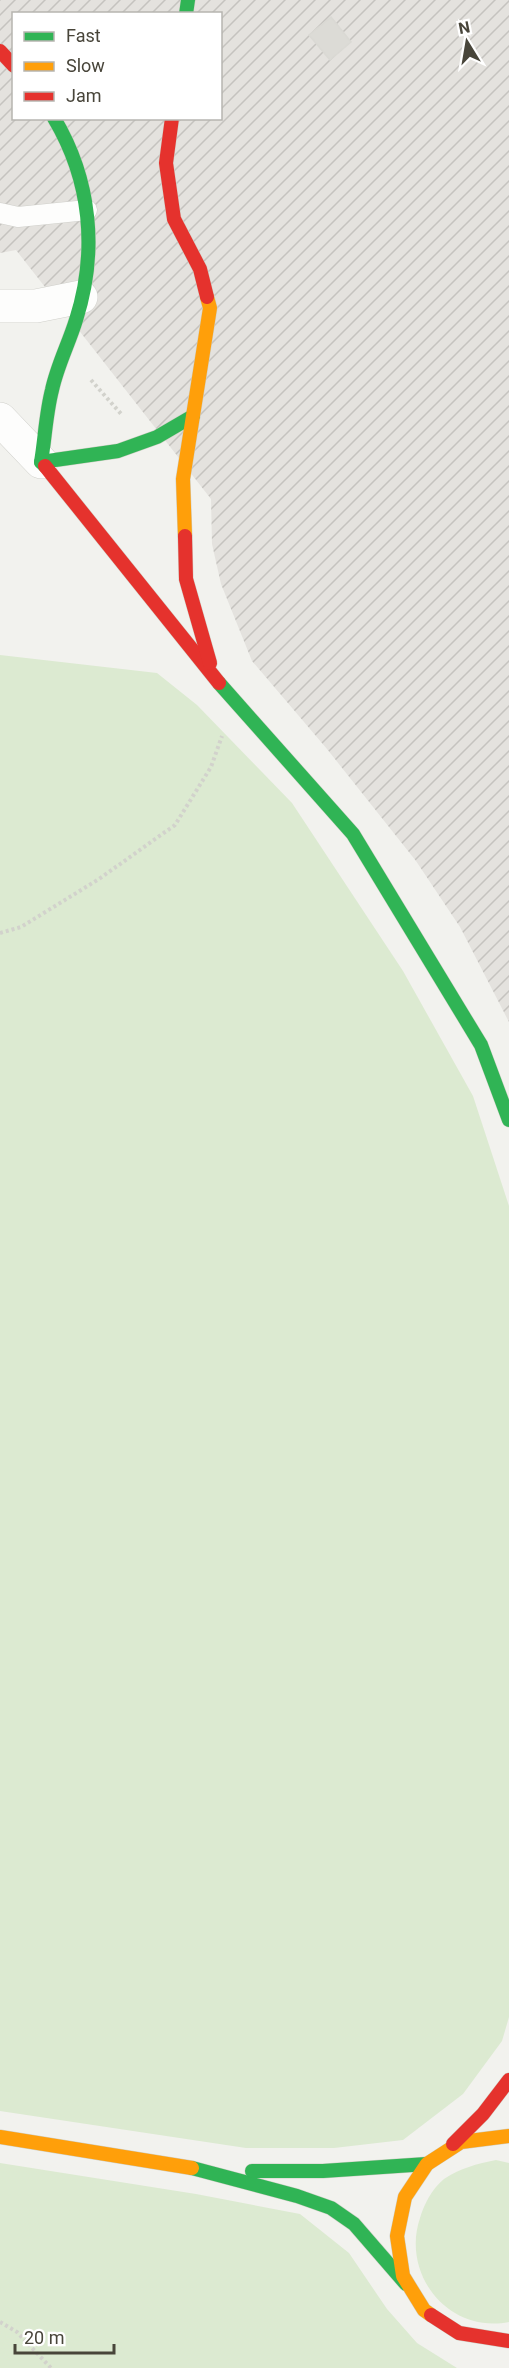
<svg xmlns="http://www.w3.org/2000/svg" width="509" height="2368" font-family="Roboto,sans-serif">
<defs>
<pattern id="industrial-furrows" width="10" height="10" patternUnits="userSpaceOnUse" patternTransform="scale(1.5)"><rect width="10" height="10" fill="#e4e2de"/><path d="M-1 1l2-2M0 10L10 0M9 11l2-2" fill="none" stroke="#c5c3bf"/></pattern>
</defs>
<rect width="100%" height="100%" fill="#f2f2ee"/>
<path fill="url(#industrial-furrows)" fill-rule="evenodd" d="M 0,0 L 509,0 L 509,1022 L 460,927 L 416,861 L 327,749 L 252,661 L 221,584 L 212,544 L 211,499 L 16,250 L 0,253 ZM 14,14 L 220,14 L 220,118 L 14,118 Z"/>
<g fill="#dcead1">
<polygon points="0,655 157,673 197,705 292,803 403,971 473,1096 509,1206 509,2017 502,2041 463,2094 403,2140 334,2148 246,2148 0,2111"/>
<path d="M 496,2160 L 509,2163 L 509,2322 C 448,2334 401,2274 420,2218 C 424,2204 432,2189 444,2179 C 460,2168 477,2164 496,2160 Z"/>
<polygon points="0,2163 196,2194 300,2214 349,2253 387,2309 417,2343 457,2368 0,2368"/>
</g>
<polygon fill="#dcdbd6" stroke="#dad9d4" stroke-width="1.5" points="331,17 351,42 330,60 309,35"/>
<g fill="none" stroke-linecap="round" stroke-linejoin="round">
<g stroke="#d0d0cb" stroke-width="21">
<polyline id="lane" points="0,213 18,217 87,210"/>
</g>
<g stroke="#d0d0cb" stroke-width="34">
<g id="street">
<polyline points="0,306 36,306 81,297"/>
<polyline points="0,419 41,462"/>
</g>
</g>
<g stroke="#d0d0c6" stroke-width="15">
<g id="fast">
<polyline points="186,14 188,0"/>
<polyline points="41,462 118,451 157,437 193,416"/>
<path d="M 45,466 L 41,462 C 45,438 46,413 52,390 C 57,366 69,343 76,320 C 98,251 91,180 54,118"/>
<polyline points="219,683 353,834 481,1045 509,1120"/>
<polyline points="192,2168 297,2196 331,2208 354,2224 406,2284"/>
<polyline points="252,2171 323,2171 427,2164"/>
</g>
</g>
<g stroke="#d0d0c6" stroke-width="15">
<g id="slow">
<polyline points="185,536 183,479 210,308 207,297"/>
<polyline points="0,2137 192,2168"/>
<polyline points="431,2315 424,2310 403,2276 397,2236 405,2197 427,2164 461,2142 509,2136"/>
</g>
</g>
<g stroke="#d0d0c6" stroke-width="15">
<g id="jam">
<polyline points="0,51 14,66"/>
<polyline points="172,118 166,163 174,219 200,269 207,297"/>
<polyline points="45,466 219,683"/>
<polyline points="185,536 186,579 210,663"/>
<polyline points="453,2144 483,2114 509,2080"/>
<polyline points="431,2315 459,2333 509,2341"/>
</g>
</g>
<g stroke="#d2d2cc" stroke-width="4" stroke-dasharray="3 3" stroke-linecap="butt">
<polyline points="91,380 122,415"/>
<polyline points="0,933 21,927 99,879 175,825 211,767 222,736"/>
<polyline points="0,2322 17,2332 51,2368"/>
</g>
<use href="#lane" stroke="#fdfdfc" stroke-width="20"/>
<use href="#street" stroke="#fdfdfc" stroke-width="33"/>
<use href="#fast" stroke="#30b455" stroke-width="14"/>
<use href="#slow" stroke="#ff9f0a" stroke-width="14"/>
<use href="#jam" stroke="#e5322d" stroke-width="14"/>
</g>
<rect x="12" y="12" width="210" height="108" fill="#ffffff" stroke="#b6b5b0" stroke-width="1.5"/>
<rect x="24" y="32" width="30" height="9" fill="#30b455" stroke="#b6b5b0" stroke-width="1.5"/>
<text x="66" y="42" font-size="18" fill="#48453a">Fast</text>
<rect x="24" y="62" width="30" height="9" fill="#ff9f0a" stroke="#b6b5b0" stroke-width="1.5"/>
<text x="66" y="72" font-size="18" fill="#48453a">Slow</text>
<rect x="24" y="92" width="30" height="9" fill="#e5322d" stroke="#b6b5b0" stroke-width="1.5"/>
<text x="66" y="102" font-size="18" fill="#48453a">Jam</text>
<g transform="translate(467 42) rotate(349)" stroke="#ffffff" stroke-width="4.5" paint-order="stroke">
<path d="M0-4.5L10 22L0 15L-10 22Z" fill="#48453a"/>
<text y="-9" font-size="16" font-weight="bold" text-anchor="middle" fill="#48453a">N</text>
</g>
<path d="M15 2344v9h99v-9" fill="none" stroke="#48453a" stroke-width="3"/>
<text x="24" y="2344" font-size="18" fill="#48453a" stroke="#ffffff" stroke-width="4.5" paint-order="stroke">20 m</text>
</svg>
